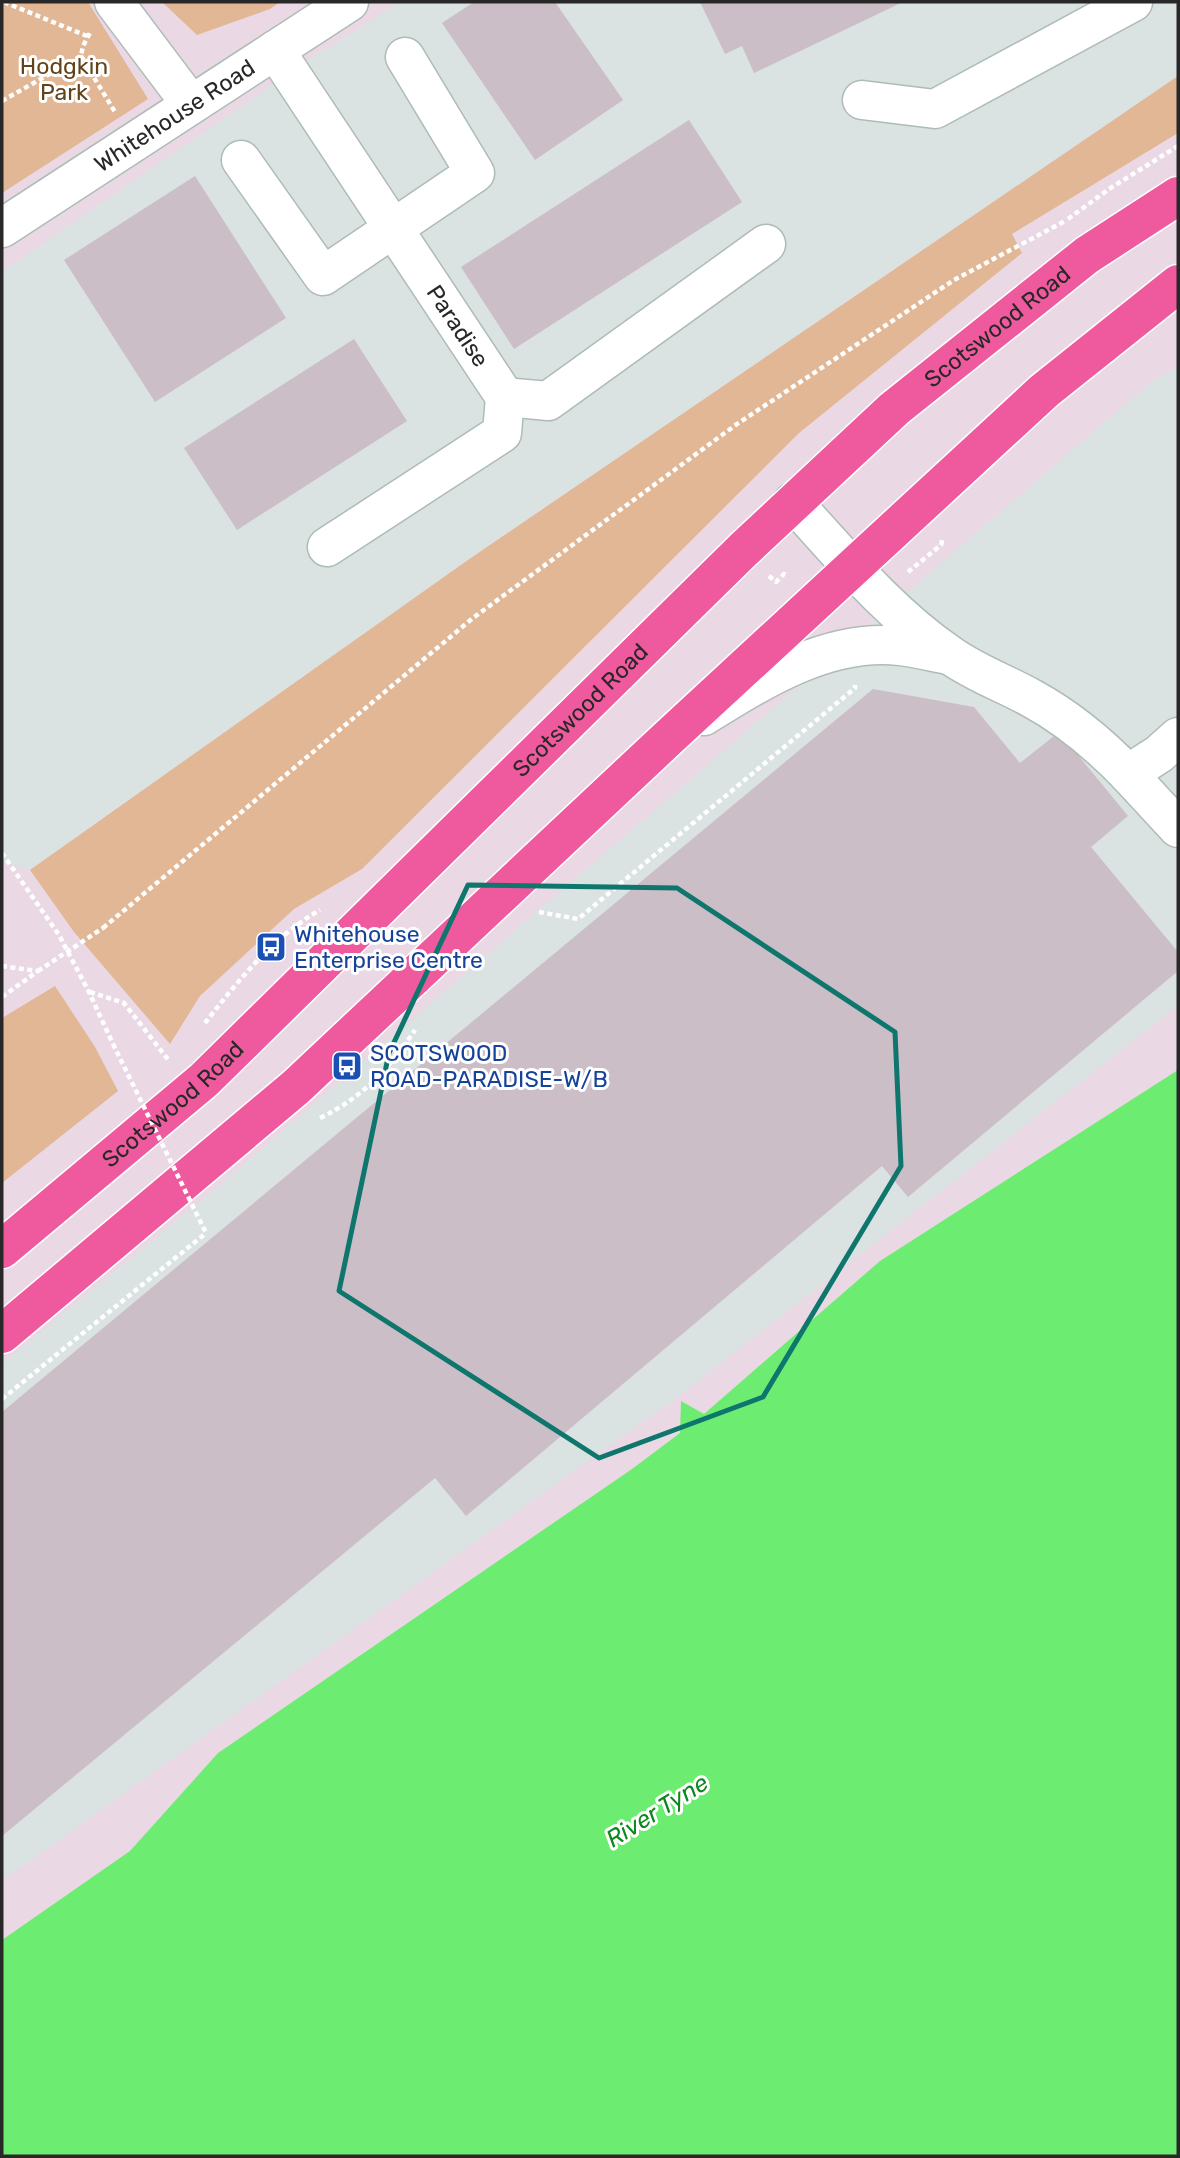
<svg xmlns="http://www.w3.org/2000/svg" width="1180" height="2158" font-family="Rubik,sans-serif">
<rect width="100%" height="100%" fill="#ead9e4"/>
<g fill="#dae2e2">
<polygon points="400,2 1178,2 1178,76 468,560 30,870 2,862 2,272 289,73"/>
<polygon points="1178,367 1178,1006 679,1396 2,1881 2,1364 219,1186 1151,382"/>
</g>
<g fill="#e1b795">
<polygon points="2,2 88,2 148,99 2,193"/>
<polygon points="162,2 280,2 270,9 197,35"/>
<polygon points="1178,76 1178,133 1012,234 1022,253 799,433 362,869 294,909 200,996 170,1044 74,932 30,870 468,560"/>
<polygon points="55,986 95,1047 118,1091 2,1183 2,1018"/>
</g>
<polygon fill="#6ced72" points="1178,1070 1178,2156 2,2156 2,1940 130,1851 218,1753 632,1469 680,1433 681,1401 704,1414 880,1261"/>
<g fill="#ccbec7">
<polygon points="474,2 555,2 623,100 535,160 442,23"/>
<polygon points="700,2 903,2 754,73 742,46 725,54"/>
<polygon points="689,120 742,202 514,349 461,267"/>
<polygon points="195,176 286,318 155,402 64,260"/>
<polygon points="354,339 407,421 237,530 184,448"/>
<polygon points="873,689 974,707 1020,763 1059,732 1128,816 1091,847 1178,952 1178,971 908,1197 882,1166 466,1516 435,1478 2,1836 2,1412"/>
</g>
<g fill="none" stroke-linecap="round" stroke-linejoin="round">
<g stroke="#aebcb6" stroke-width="41">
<g id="minor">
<polyline points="114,2 190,103"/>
<path id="s1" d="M 275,50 L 505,397 L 502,433 L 327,547"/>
<polyline points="862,100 935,109 1133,2"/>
<polyline points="241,160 323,276 475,173 405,57"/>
<path id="s2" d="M 2,228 L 349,2"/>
<polyline points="505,397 548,401 766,244"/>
<path d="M 793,502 C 842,556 890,614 950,655 C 975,673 1004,683 1031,698 C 1068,718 1099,744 1128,774 L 1159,754 L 1178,737"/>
<path d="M 704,716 C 762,680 828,638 900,646 C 916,648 933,652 949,655"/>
<polyline points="1128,774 1178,828"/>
</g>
</g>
<g stroke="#fff" stroke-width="41">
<g id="major">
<path id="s3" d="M 2,1249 L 204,1080 L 743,550 L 894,409 L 1087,255 L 1178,196"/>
<polyline points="2,1334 296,1087 667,739 1044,391 1178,284"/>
</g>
</g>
<g stroke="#fff" stroke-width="4.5" stroke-dasharray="5 3.5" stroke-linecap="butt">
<polyline points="4,2 87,36"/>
<polyline points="81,56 115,112"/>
<polyline points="2,101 81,56 83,46 91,31"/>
<polyline points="1068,219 1109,189 1178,146"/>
<polyline points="908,572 941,545 943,537"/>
<polyline points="769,576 776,582 784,574 788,577"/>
<polyline points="2,853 59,935 89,992 113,1044"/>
<polyline points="539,912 578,919 855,688 855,685"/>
<polyline points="103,928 473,618 737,424 954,280 1065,221"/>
<polyline points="2,966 37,971"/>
<polyline points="90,992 124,1003 170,1062"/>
<polyline points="2,997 38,971"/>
<path d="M 205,1023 C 238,981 273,937 320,910"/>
<path d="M 320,1118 C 363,1097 388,1070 415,1030"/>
<polyline points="2,1399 206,1233"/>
</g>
<use href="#minor" stroke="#fff" stroke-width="38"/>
<use href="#major" stroke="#ee5a9d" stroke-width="38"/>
<g stroke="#fff" stroke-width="4.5" stroke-dasharray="5 3.5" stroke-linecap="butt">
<polyline points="38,971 103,928"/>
<polyline points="113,1044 206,1233"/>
</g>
</g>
<path fill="none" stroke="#0f766e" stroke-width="5" stroke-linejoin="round" d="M 468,885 L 677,888 L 895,1032 L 901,1166 L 763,1397 L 599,1458 L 339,1291 L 389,1053 Z"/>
<defs>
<g id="bus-square" transform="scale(1.575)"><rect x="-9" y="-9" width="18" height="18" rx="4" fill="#1a4fb4" stroke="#fff"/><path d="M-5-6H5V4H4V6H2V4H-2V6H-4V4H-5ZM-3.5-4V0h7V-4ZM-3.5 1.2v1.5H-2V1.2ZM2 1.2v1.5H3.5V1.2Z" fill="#fff"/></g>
</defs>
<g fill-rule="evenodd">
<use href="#bus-square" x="271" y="947"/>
<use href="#bus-square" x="347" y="1066"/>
</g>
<g text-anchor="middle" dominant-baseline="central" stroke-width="6" stroke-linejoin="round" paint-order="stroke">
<g font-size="23" fill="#63441a" stroke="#fff">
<text x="64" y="66">Hodgkin<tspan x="64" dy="26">Park</tspan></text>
</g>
<g font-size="23" fill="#282828" stroke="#fff">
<text stroke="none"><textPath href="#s2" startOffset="206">Whitehouse Road</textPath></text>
<text stroke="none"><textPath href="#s1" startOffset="331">Paradise</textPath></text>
<text stroke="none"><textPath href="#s3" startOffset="1358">Scotswood Road</textPath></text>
<text stroke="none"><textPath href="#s3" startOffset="791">Scotswood Road</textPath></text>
<text stroke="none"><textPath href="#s3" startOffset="224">Scotswood Road</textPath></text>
</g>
<g font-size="23" fill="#164399" stroke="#fff" text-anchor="start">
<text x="294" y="934">Whitehouse<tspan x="294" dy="26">Enterprise Centre</tspan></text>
<text x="370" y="1053">SCOTSWOOD<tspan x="370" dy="26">ROAD-PARADISE-W/B</tspan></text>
</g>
<g font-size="24" font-style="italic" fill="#0e881e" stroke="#fff">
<text transform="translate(657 1811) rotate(-32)">River Tyne</text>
</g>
</g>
<rect width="1180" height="2158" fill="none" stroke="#282828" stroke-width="7"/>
</svg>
